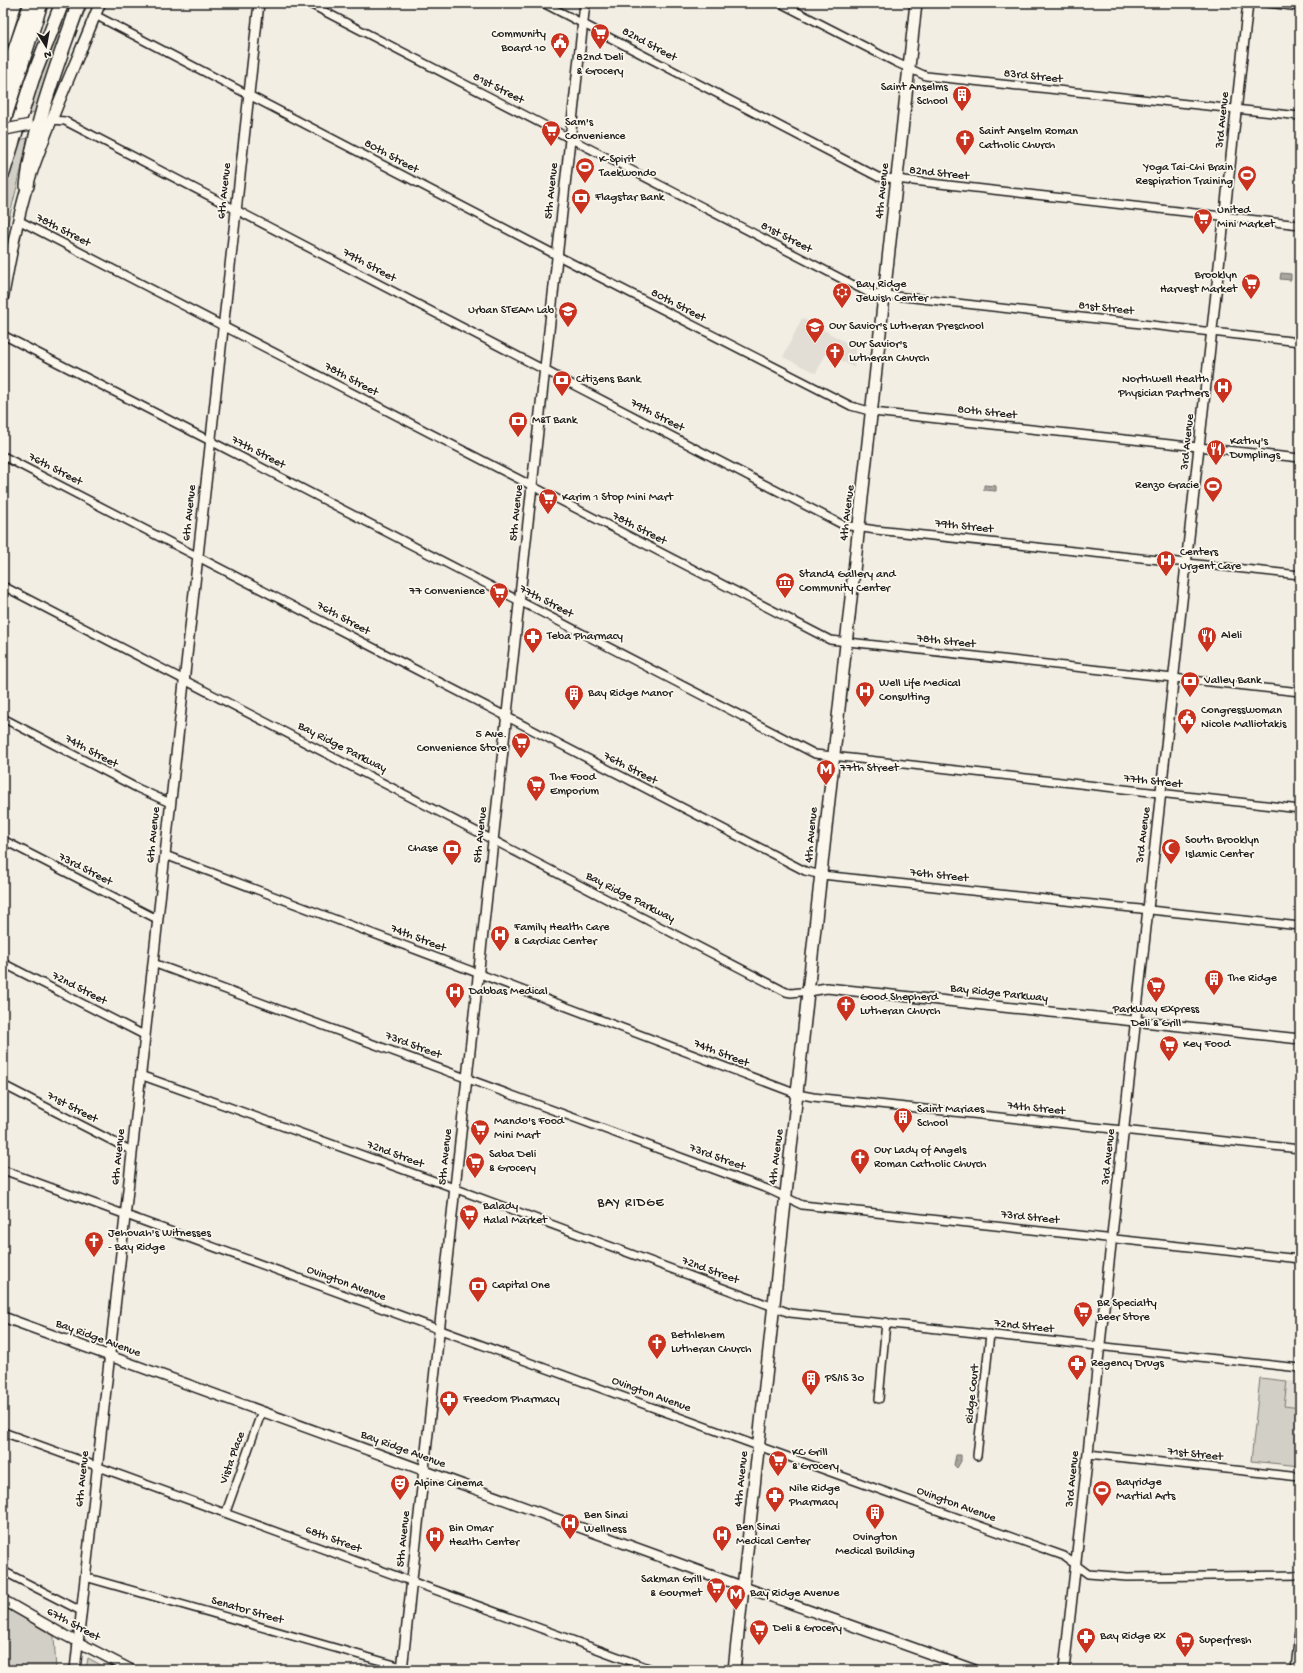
<svg xmlns="http://www.w3.org/2000/svg" width="1303" height="1673" font-family="'Gochi Hand',sans-serif">
<rect width="100%" height="100%" fill="#f2eee4"/>
<filter id="ink" filterUnits="userSpaceOnUse"><feTurbulence type="fractalNoise" baseFrequency=".025" numOctaves="2"/><feDisplacementMap in="SourceGraphic" scale="8" xChannelSelector="R" yChannelSelector="G"/><feConvolveMatrix kernelMatrix="1 2 1 2 8 2 1 2 1" color-interpolation-filters="sRGB"/></filter>
<g filter="url(#ink)">
<g fill="#e2ded5">
<polygon points="802,318 856,348 854,368 827,352 816,373 783,357"/>
<polygon points="1287,1381 1300,1382 1300,1408 1284,1406"/>
</g>
<g fill="#d2cfc6" stroke="#777671">
<polygon points="66,3 72,3 36,111 30,115 24,116"/>
<polygon points="82,3 88,3 63,66"/>
<polygon points="29,138 3,243 3,184 17,140"/>
<polygon points="1260,1378 1287,1381 1284,1406 1300,1408 1300,1466 1251,1461"/>
<polygon points="3,1606 54,1636 56,1670 3,1670"/>
<polygon points="88,1658 110,1670 86,1670"/>
</g>
<g fill="#a9a6a0" stroke="#716f6b">
<polygon points="1281,273 1291,274 1291,280 1280,279"/>
<polygon points="984,485 996,486 996,491 984,490"/>
<polygon points="956,1455 961,1455 961,1461 957,1468 954,1465"/>
</g>
<g fill="none" stroke-linecap="round" stroke-linejoin="round">
<g stroke="#1c1c1c" stroke-width="10">
<g id="minor">
<polyline points="308,3 869,293 1300,342"/>
<polyline points="543,3 878,177 1300,225"/>
<polyline points="780,3 895,62 926,76 1300,116"/>
<polyline points="1268,3 1300,7"/>
<polyline points="95,15 558,256 851,406 873,412 1300,458"/>
<polyline points="51,120 65,121 843,525 876,530 1300,575"/>
<polyline points="18,220 830,640 1300,692"/>
<polyline points="3,335 222,447 815,754 1300,809"/>
<path d="M 3,456 C 271,593 537,734 805,871 L 822,875 L 1300,926"/>
<polyline points="3,586 786,992 791,993 809,991"/>
<polyline points="3,718 137,788 170,803"/>
<polyline points="3,840 157,919"/>
<polyline points="165,855 797,1094 813,1097 1300,1149"/>
<polyline points="3,963 144,1035"/>
<polyline points="153,963 770,1190 802,1205 1300,1259"/>
<polyline points="140,1075 443,1184 790,1313 1300,1368"/>
<polyline points="3,1085 132,1151"/>
<polyline points="3,1170 758,1446 1064,1556 1088,1574 1127,1577 1300,1575"/>
<polyline points="879,1399 886,1322"/>
<polyline points="3,1432 654,1670"/>
<polyline points="1088,1454 1300,1477"/>
<polyline points="977,1456 990,1334"/>
<polyline points="226,1512 262,1411"/>
<polyline points="3,1571 81,1611"/>
<polyline points="85,1577 402,1667"/>
<polyline points="1295,1670 1300,1620"/>
</g>
</g>
<g stroke="#1c1c1c" stroke-width="12">
<g id="tertiary">
<polyline points="809,991 827,988 1300,1039"/>
<polyline points="3,1317 705,1573 975,1670"/>
<polyline points="3,1600 64,1635 132,1670"/>
<polyline points="75,1670 259,3"/>
<polyline points="402,1670 585,3"/>
<polyline points="1064,1670 1248,3"/>
</g>
</g>
<g stroke="#1c1c1c" stroke-width="13">
<path id="secondary" d="M 3,297 C 10,260 16,223 27,187 C 47,124 76,64 100,3"/>
</g>
<g stroke="#1c1c1c" stroke-width="14">
<polyline id="primary" points="734,1670 916,3"/>
</g>
<g stroke="#1c1c1c" stroke-width="16">
<g id="motorway">
<polyline points="3,40 15,3"/>
<polyline points="3,84 31,3"/>
<polyline points="3,123 41,3"/>
<polyline points="3,173 32,80 62,3"/>
<path d="M 27,186 C 34,123 58,63 79,3"/>
</g>
</g>
<use href="#minor" stroke="#fbf7ec" stroke-width="7"/>
<use href="#tertiary" stroke="#fbf7ec" stroke-width="9"/>
<use href="#secondary" stroke="#fbf7ec" stroke-width="10"/>
<use href="#primary" stroke="#fbf7ec" stroke-width="11"/>
<use href="#motorway" stroke="#fbf7ec" stroke-width="13"/>
<g stroke="#1c1c1c" stroke-width="13" stroke-linecap="butt">
<polyline id="secondary-bridge" points="3,130 28,125"/>
</g>
<use href="#secondary-bridge" stroke="#fbf7ec" stroke-width="10"/>
</g>
</g>
<defs>
<g id="supermarket-pin" transform="scale(1)"><path d="M0 17L-7.5 6A9.5 9.5 0 1 1 7.5 6Z" fill="#c8321e" stroke="#fbf7ec"/><path d="M-6-5.5h2.5l.6 2H6L4.5 2H-2.5L-4.4-4H-6ZM-1.5 3.2a1.3 1.3 0 1 0 .1 0ZM3 3.2a1.3 1.3 0 1 0 .1 0Z" fill="#fff"/></g>
<g id="civic-pin" transform="scale(1)"><path d="M0 17L-7.5 6A9.5 9.5 0 1 1 7.5 6Z" fill="#c8321e" stroke="#fbf7ec"/><path d="M-.6-6.5H3V-4.5H.6V-3L4-1V1h2V6H-6V1h2V-1L-.6-3ZM-1.2 2.5V6h2.4V2.5Z" fill="#fff"/></g>
<g id="building-pin" transform="scale(1)"><path d="M0 17L-7.5 6A9.5 9.5 0 1 1 7.5 6Z" fill="#c8321e" stroke="#fbf7ec"/><path d="M-4-6H4V6H1V3H-1V6H-4ZM-2.5-4.3h1.7v1.8h-1.7ZM.8-4.3h1.7v1.8H.8ZM-2.5-1h1.7V.8h-1.7ZM.8-1h1.7V.8H.8Z" fill="#fff"/></g>
<g id="church-pin" transform="scale(1)"><path d="M0 17L-7.5 6A9.5 9.5 0 1 1 7.5 6Z" fill="#c8321e" stroke="#fbf7ec"/><path d="M-1.2-6h2.4v3.5h3.3v2.4h-3.3V6h-2.4V-.1h-3.3v-2.4h3.3Z" fill="#fff"/></g>
<g id="stadium-pin" transform="scale(1)"><path d="M0 17L-7.5 6A9.5 9.5 0 1 1 7.5 6Z" fill="#c8321e" stroke="#fbf7ec"/><path d="M0-5a6.5 5 0 1 0 0 10a6.5 5 0 1 0 0-10ZM-3.5-1.8h7v3.6h-7Z" fill="#fff"/></g>
<g id="bank-pin" transform="scale(1)"><path d="M0 17L-7.5 6A9.5 9.5 0 1 1 7.5 6Z" fill="#c8321e" stroke="#fbf7ec"/><path d="M-6-4H6V4H-6ZM0-2.3a2.3 2.3 0 1 0 0 4.6a2.3 2.3 0 1 0 0-4.6Z" fill="#fff"/></g>
<g id="synagogue-pin" transform="scale(1)"><path d="M0 17L-7.5 6A9.5 9.5 0 1 1 7.5 6Z" fill="#c8321e" stroke="#fbf7ec"/><path d="M0-6.5L5.6 3.2H-5.6ZM0 6.5L5.6-3.2H-5.6Z" fill="#fff"/></g>
<g id="school-pin" transform="scale(1)"><path d="M0 17L-7.5 6A9.5 9.5 0 1 1 7.5 6Z" fill="#c8321e" stroke="#fbf7ec"/><path d="M0-5L7-2L0 1L-7-2ZM-4 1L0 2.5L4 1V4Q0 6-4 4Z" fill="#fff"/></g>
<g id="hospital-pin" transform="scale(1)"><path d="M0 17L-7.5 6A9.5 9.5 0 1 1 7.5 6Z" fill="#c8321e" stroke="#fbf7ec"/><path d="M-5-5h3v3.5h4V-5h3V5h-3V1.5h-4V5h-3Z" fill="#fff"/></g>
<g id="restaurant-pin" transform="scale(1)"><path d="M0 17L-7.5 6A9.5 9.5 0 1 1 7.5 6Z" fill="#c8321e" stroke="#fbf7ec"/><path d="M-5-6h1v4h1v-4h1v4h1v-4h1v5L-1.5 .5V6h-2V.5L-5-1ZM5-6V6H3V1.5H1.5Q1.5-4 5-6Z" fill="#fff"/></g>
<g id="museum-pin" transform="scale(1)"><path d="M0 17L-7.5 6A9.5 9.5 0 1 1 7.5 6Z" fill="#c8321e" stroke="#fbf7ec"/><path d="M0-6L6-3V-2H-6V-3ZM-5-1h2V3h-2ZM-1-1h2V3h-2ZM3-1h2V3H3ZM-6 4H6V6H-6Z" fill="#fff"/></g>
<g id="pharmacy-pin" transform="scale(1)"><path d="M0 17L-7.5 6A9.5 9.5 0 1 1 7.5 6Z" fill="#c8321e" stroke="#fbf7ec"/><path d="M-2-6h4v4h4v4h-4v4h-4v-4h-4v-4h4Z" fill="#fff"/></g>
<g id="metro-pin" transform="scale(1)"><path d="M0 17L-7.5 6A9.5 9.5 0 1 1 7.5 6Z" fill="#c8321e" stroke="#fbf7ec"/><path d="M-5.5 5V-5H-3L0 0L3-5H5.5V5H3V-.5L0 4L-3-.5V5Z" fill="#fff"/></g>
<g id="mosque-pin" transform="scale(1)"><path d="M0 17L-7.5 6A9.5 9.5 0 1 1 7.5 6Z" fill="#c8321e" stroke="#fbf7ec"/><path d="M3.5-4.9A6 6 0 1 0 3.5 4.9A5 5 0 1 1 3.5-4.9Z" fill="#fff"/></g>
<g id="theatre-pin" transform="scale(1)"><path d="M0 17L-7.5 6A9.5 9.5 0 1 1 7.5 6Z" fill="#c8321e" stroke="#fbf7ec"/><path d="M-5-5.5Q0-4 5-5.5V0Q5 5 0 6Q-5 5-5 0ZM-3.3-2.5H-1v1.5H-3.3ZM1-2.5H3.3v1.5H1ZM-2.8 1Q0 5.5 2.8 1Z" fill="#fff"/></g>
</defs>
<g fill-rule="evenodd">
<use href="#supermarket-pin" x="600" y="33"/>
<use href="#civic-pin" x="560" y="42"/>
<use href="#building-pin" x="962" y="95"/>
<use href="#supermarket-pin" x="551" y="130"/>
<use href="#church-pin" x="965" y="139"/>
<use href="#stadium-pin" x="585" y="167"/>
<use href="#stadium-pin" x="1247" y="175"/>
<use href="#bank-pin" x="581" y="198"/>
<use href="#supermarket-pin" x="1203" y="218"/>
<use href="#supermarket-pin" x="1251" y="283"/>
<use href="#synagogue-pin" x="842" y="292"/>
<use href="#school-pin" x="568" y="311"/>
<use href="#school-pin" x="815" y="327"/>
<use href="#church-pin" x="835" y="352"/>
<use href="#bank-pin" x="562" y="380"/>
<use href="#hospital-pin" x="1223" y="387"/>
<use href="#bank-pin" x="518" y="421"/>
<use href="#restaurant-pin" x="1216" y="449"/>
<use href="#stadium-pin" x="1213" y="486"/>
<use href="#supermarket-pin" x="548" y="498"/>
<use href="#hospital-pin" x="1166" y="560"/>
<use href="#museum-pin" x="785" y="582"/>
<use href="#supermarket-pin" x="499" y="592"/>
<use href="#restaurant-pin" x="1207" y="636"/>
<use href="#pharmacy-pin" x="533" y="637"/>
<use href="#bank-pin" x="1190" y="681"/>
<use href="#hospital-pin" x="865" y="691"/>
<use href="#building-pin" x="574" y="694"/>
<use href="#civic-pin" x="1187" y="718"/>
<use href="#supermarket-pin" x="521" y="742"/>
<use href="#metro-pin" x="826" y="769"/>
<use href="#supermarket-pin" x="536" y="785"/>
<use href="#mosque-pin" x="1171" y="848"/>
<use href="#bank-pin" x="452" y="849"/>
<use href="#hospital-pin" x="500" y="935"/>
<use href="#building-pin" x="1214" y="979"/>
<use href="#supermarket-pin" x="1156" y="986"/>
<use href="#hospital-pin" x="455" y="992"/>
<use href="#church-pin" x="846" y="1005"/>
<use href="#supermarket-pin" x="1169" y="1045"/>
<use href="#building-pin" x="903" y="1117"/>
<use href="#supermarket-pin" x="480" y="1129"/>
<use href="#church-pin" x="860" y="1158"/>
<use href="#supermarket-pin" x="475" y="1162"/>
<use href="#supermarket-pin" x="469" y="1214"/>
<use href="#church-pin" x="94" y="1241"/>
<use href="#bank-pin" x="478" y="1286"/>
<use href="#supermarket-pin" x="1083" y="1311"/>
<use href="#church-pin" x="657" y="1343"/>
<use href="#pharmacy-pin" x="1077" y="1364"/>
<use href="#building-pin" x="811" y="1379"/>
<use href="#pharmacy-pin" x="449" y="1400"/>
<use href="#supermarket-pin" x="778" y="1460"/>
<use href="#theatre-pin" x="400" y="1484"/>
<use href="#stadium-pin" x="1102" y="1490"/>
<use href="#pharmacy-pin" x="775" y="1496"/>
<use href="#building-pin" x="875" y="1513"/>
<use href="#hospital-pin" x="570" y="1523"/>
<use href="#hospital-pin" x="722" y="1535"/>
<use href="#hospital-pin" x="435" y="1536"/>
<use href="#supermarket-pin" x="716" y="1587"/>
<use href="#metro-pin" x="736" y="1594"/>
<use href="#supermarket-pin" x="759" y="1629"/>
<use href="#pharmacy-pin" x="1086" y="1637"/>
<use href="#supermarket-pin" x="1185" y="1641"/>
</g>
<g text-anchor="middle" dominant-baseline="central" stroke-width="3.5" stroke-linejoin="round" paint-order="stroke">
<g font-size="12" fill="#1c1c1c" stroke="#fbf7ec" text-anchor="start">
<text x="546" y="35" text-anchor="end">Community<tspan x="546" dy="14">Board 10</tspan></text>
<text x="600" y="58" text-anchor="middle">82nd Deli<tspan x="600" dy="14">&amp; Grocery</tspan></text>
<text x="948" y="88" text-anchor="end">Saint Anselms<tspan x="948" dy="14">School</tspan></text>
<text x="565" y="123">Sam's<tspan x="565" dy="14">Convenience</tspan></text>
<text x="979" y="132">Saint Anselm Roman<tspan x="979" dy="14">Catholic Church</tspan></text>
<text x="599" y="160">K-Spirit<tspan x="599" dy="14">Taekwondo</tspan></text>
<text x="1233" y="168" text-anchor="end">Yoga Tai-Chi Brain<tspan x="1233" dy="14">Respiration Training</tspan></text>
<text x="595" y="198">Flagstar Bank</text>
<text x="1217" y="211">United<tspan x="1217" dy="14">Mini Market</tspan></text>
<text x="1237" y="276" text-anchor="end">Brooklyn<tspan x="1237" dy="14">Harvest Market</tspan></text>
<text x="856" y="285">Bay Ridge<tspan x="856" dy="14">Jewish Center</tspan></text>
<text x="554" y="311" text-anchor="end">Urban STEAM Lab</text>
<text x="829" y="327">Our Savior's Lutheran Preschool</text>
<text x="849" y="345">Our Savior's<tspan x="849" dy="14">Lutheran Church</tspan></text>
<text x="576" y="380">Citizens Bank</text>
<text x="1209" y="380" text-anchor="end">Northwell Health<tspan x="1209" dy="14">Physician Partners</tspan></text>
<text x="532" y="421">M&amp;T Bank</text>
<text x="1230" y="442">Kathy's<tspan x="1230" dy="14">Dumplings</tspan></text>
<text x="1199" y="486" text-anchor="end">Renzo Gracie</text>
<text x="562" y="498">Karim 1 Stop Mini Mart</text>
<text x="1180" y="553">Centers<tspan x="1180" dy="14">Urgent Care</tspan></text>
<text x="799" y="575">Stand4 Gallery and<tspan x="799" dy="14">Community Center</tspan></text>
<text x="485" y="592" text-anchor="end">77 Convenience</text>
<text x="1221" y="636">Aleli</text>
<text x="547" y="637">Teba Pharmacy</text>
<text x="1204" y="681">Valley Bank</text>
<text x="879" y="684">Well Life Medical<tspan x="879" dy="14">Consulting</tspan></text>
<text x="588" y="694">Bay Ridge Manor</text>
<text x="1201" y="711">Congresswoman<tspan x="1201" dy="14">Nicole Malliotakis</tspan></text>
<text x="507" y="735" text-anchor="end">5 Ave.<tspan x="507" dy="14">Convenience Store</tspan></text>
<text x="840" y="769">77th Street</text>
<text x="550" y="778">The Food<tspan x="550" dy="14">Emporium</tspan></text>
<text x="1185" y="841">South Brooklyn<tspan x="1185" dy="14">Islamic Center</tspan></text>
<text x="438" y="849" text-anchor="end">Chase</text>
<text x="514" y="928">Family Health Care<tspan x="514" dy="14">&amp; Cardiac Center</tspan></text>
<text x="1228" y="979">The Ridge</text>
<text x="469" y="992">Dabbas Medical</text>
<text x="860" y="998">Good Shepherd<tspan x="860" dy="14">Lutheran Church</tspan></text>
<text x="1156" y="1010" text-anchor="middle">Parkway Express<tspan x="1156" dy="14">Deli &amp; Grill</tspan></text>
<text x="1183" y="1045">Key Food</text>
<text x="917" y="1110">Saint Mariaes<tspan x="917" dy="14">School</tspan></text>
<text x="494" y="1122">Mando's Food<tspan x="494" dy="14">Mini Mart</tspan></text>
<text x="874" y="1151">Our Lady of Angels<tspan x="874" dy="14">Roman Catholic Church</tspan></text>
<text x="489" y="1155">Saba Deli<tspan x="489" dy="14">&amp; Grocery</tspan></text>
<text x="483" y="1207">Balady<tspan x="483" dy="14">Halal Market</tspan></text>
<text x="108" y="1234">Jehovah's Witnesses<tspan x="108" dy="14">- Bay Ridge</tspan></text>
<text x="492" y="1286">Capital One</text>
<text x="1097" y="1304">BR Specialty<tspan x="1097" dy="14">Beer Store</tspan></text>
<text x="671" y="1336">Bethlehem<tspan x="671" dy="14">Lutheran Church</tspan></text>
<text x="1091" y="1364">Regency Drugs</text>
<text x="825" y="1379">PS/IS 30</text>
<text x="463" y="1400">Freedom Pharmacy</text>
<text x="792" y="1453">KC Grill<tspan x="792" dy="14">&amp; Grocery</tspan></text>
<text x="1116" y="1483">Bayridge<tspan x="1116" dy="14">Martial Arts</tspan></text>
<text x="414" y="1484">Alpine Cinema</text>
<text x="789" y="1489">Nile Ridge<tspan x="789" dy="14">Pharmacy</tspan></text>
<text x="584" y="1516">Ben Sinai<tspan x="584" dy="14">Wellness</tspan></text>
<text x="736" y="1528">Ben Sinai<tspan x="736" dy="14">Medical Center</tspan></text>
<text x="449" y="1529">Bin Omar<tspan x="449" dy="14">Health Center</tspan></text>
<text x="875" y="1538" text-anchor="middle">Ovington<tspan x="875" dy="14">Medical Building</tspan></text>
<text x="702" y="1580" text-anchor="end">Sakman Grill<tspan x="702" dy="14">&amp; Gourmet</tspan></text>
<text x="750" y="1594">Bay Ridge Avenue</text>
<text x="773" y="1629">Deli &amp; Grocery</text>
<text x="1100" y="1637">Bay Ridge Rx</text>
<text x="1199" y="1641">Superfresh</text>
</g>
<g font-size="12" fill="#1c1c1c" stroke="#fbf7ec">
<text transform="translate(649 45) rotate(28)">82nd Street</text>
<text transform="translate(1033 77) rotate(6)">83rd Street</text>
<text transform="translate(498 89) rotate(27)">81st Street</text>
<text transform="translate(1223 120) rotate(-84)">3rd Avenue</text>
<text transform="translate(391 157) rotate(28)">80th Street</text>
<text transform="translate(939 174) rotate(6)">82nd Street</text>
<text transform="translate(225 191) rotate(-84)">6th Avenue</text>
<text transform="translate(552 191) rotate(-84)">5th Avenue</text>
<text transform="translate(883 191) rotate(-84)">4th Avenue</text>
<text transform="translate(63 231) rotate(27)">78th Street</text>
<text transform="translate(786 238) rotate(27)">81st Street</text>
<text transform="translate(369 266) rotate(28)">79th Street</text>
<text transform="translate(678 306) rotate(27)">80th Street</text>
<text transform="translate(1106 309) rotate(6)">81st Street</text>
<text transform="translate(351 380) rotate(28)">78th Street</text>
<text transform="translate(987 413) rotate(6)">80th Street</text>
<text transform="translate(657 416) rotate(27)">79th Street</text>
<text transform="translate(1188 442) rotate(-84)">3rd Avenue</text>
<text transform="translate(258 453) rotate(27)">77th Street</text>
<text transform="translate(55 470) rotate(27)">76th Street</text>
<text transform="translate(190 513) rotate(-84)">6th Avenue</text>
<text transform="translate(517 513) rotate(-84)">5th Avenue</text>
<text transform="translate(848 513) rotate(-83)">4th Avenue</text>
<text transform="translate(964 527) rotate(6)">79th Street</text>
<text transform="translate(639 529) rotate(27)">78th Street</text>
<text transform="translate(546 602) rotate(27)">77th Street</text>
<text transform="translate(343 619) rotate(28)">76th Street</text>
<text transform="translate(946 642) rotate(6)">78th Street</text>
<text transform="translate(342 748) rotate(27)">Bay Ridge Parkway</text>
<text transform="translate(91 752) rotate(28)">74th Street</text>
<text transform="translate(630 769) rotate(27)">76th Street</text>
<text transform="translate(1153 782) rotate(6)">77th Street</text>
<text transform="translate(154 835) rotate(-84)">6th Avenue</text>
<text transform="translate(481 835) rotate(-84)">5th Avenue</text>
<text transform="translate(812 835) rotate(-85)">4th Avenue</text>
<text transform="translate(1144 835) rotate(-83)">3rd Avenue</text>
<text transform="translate(85 870) rotate(27)">73rd Street</text>
<text transform="translate(939 876) rotate(6)">76th Street</text>
<text transform="translate(630 898) rotate(27)">Bay Ridge Parkway</text>
<text transform="translate(418 939) rotate(21)">74th Street</text>
<text transform="translate(79 989) rotate(27)">72nd Street</text>
<text transform="translate(999 994) rotate(6)">Bay Ridge Parkway</text>
<text transform="translate(413 1046) rotate(20)">73rd Street</text>
<text transform="translate(721 1054) rotate(21)">74th Street</text>
<text transform="translate(72 1108) rotate(27)">71st Street</text>
<text transform="translate(1036 1109) rotate(6)">74th Street</text>
<text transform="translate(395 1155) rotate(20)">72nd Street</text>
<text transform="translate(119 1157) rotate(-84)">6th Avenue</text>
<text transform="translate(446 1157) rotate(-84)">5th Avenue</text>
<text transform="translate(777 1157) rotate(-83)">4th Avenue</text>
<text transform="translate(1109 1157) rotate(-84)">3rd Avenue</text>
<text transform="translate(717 1158) rotate(20)">73rd Street</text>
<text transform="translate(1030 1218) rotate(6)">73rd Street</text>
<text transform="translate(710 1271) rotate(20)">72nd Street</text>
<text transform="translate(346 1284) rotate(20)">Ovington Avenue</text>
<text transform="translate(1024 1327) rotate(6)">72nd Street</text>
<text transform="translate(98 1339) rotate(20)">Bay Ridge Avenue</text>
<text transform="translate(973 1394) rotate(-84)">Ridge Court</text>
<text transform="translate(651 1395) rotate(20)">Ovington Avenue</text>
<text transform="translate(403 1450) rotate(20)">Bay Ridge Avenue</text>
<text transform="translate(1195 1455) rotate(6)">71st Street</text>
<text transform="translate(233 1458) rotate(-70)">Vista Place</text>
<text transform="translate(83 1479) rotate(-84)">6th Avenue</text>
<text transform="translate(742 1479) rotate(-84)">4th Avenue</text>
<text transform="translate(1073 1479) rotate(-84)">3rd Avenue</text>
<text transform="translate(956 1505) rotate(20)">Ovington Avenue</text>
<text transform="translate(404 1539) rotate(-84)">5th Avenue</text>
<text transform="translate(333 1540) rotate(20)">68th Street</text>
<text transform="translate(247 1611) rotate(16)">Senator Street</text>
<text transform="translate(73 1625) rotate(28)">67th Street</text>
</g>
<g font-size="13" letter-spacing="1" fill="#1c1c1c" stroke="#fbf7ec">
<text x="631" y="1203">BAY RIDGE</text>
</g>
</g>
<rect width="1303" height="1673" fill="none" stroke="#fbf7ec" stroke-width="16"/>
<rect x="8" y="8" width="1287" height="1657" fill="none" stroke="#1c1c1c" stroke-width="1.5" filter="url(#ink)"/>
<g transform="translate(46 46) rotate(169)" stroke="#fbf7ec" stroke-width="3" paint-order="stroke">
<path d="M0-3L7 15L0 10L-7 15Z" fill="#1c1c1c"/>
<text y="-6" font-size="11" font-weight="bold" text-anchor="middle" fill="#1c1c1c">N</text>
</g>
</svg>
